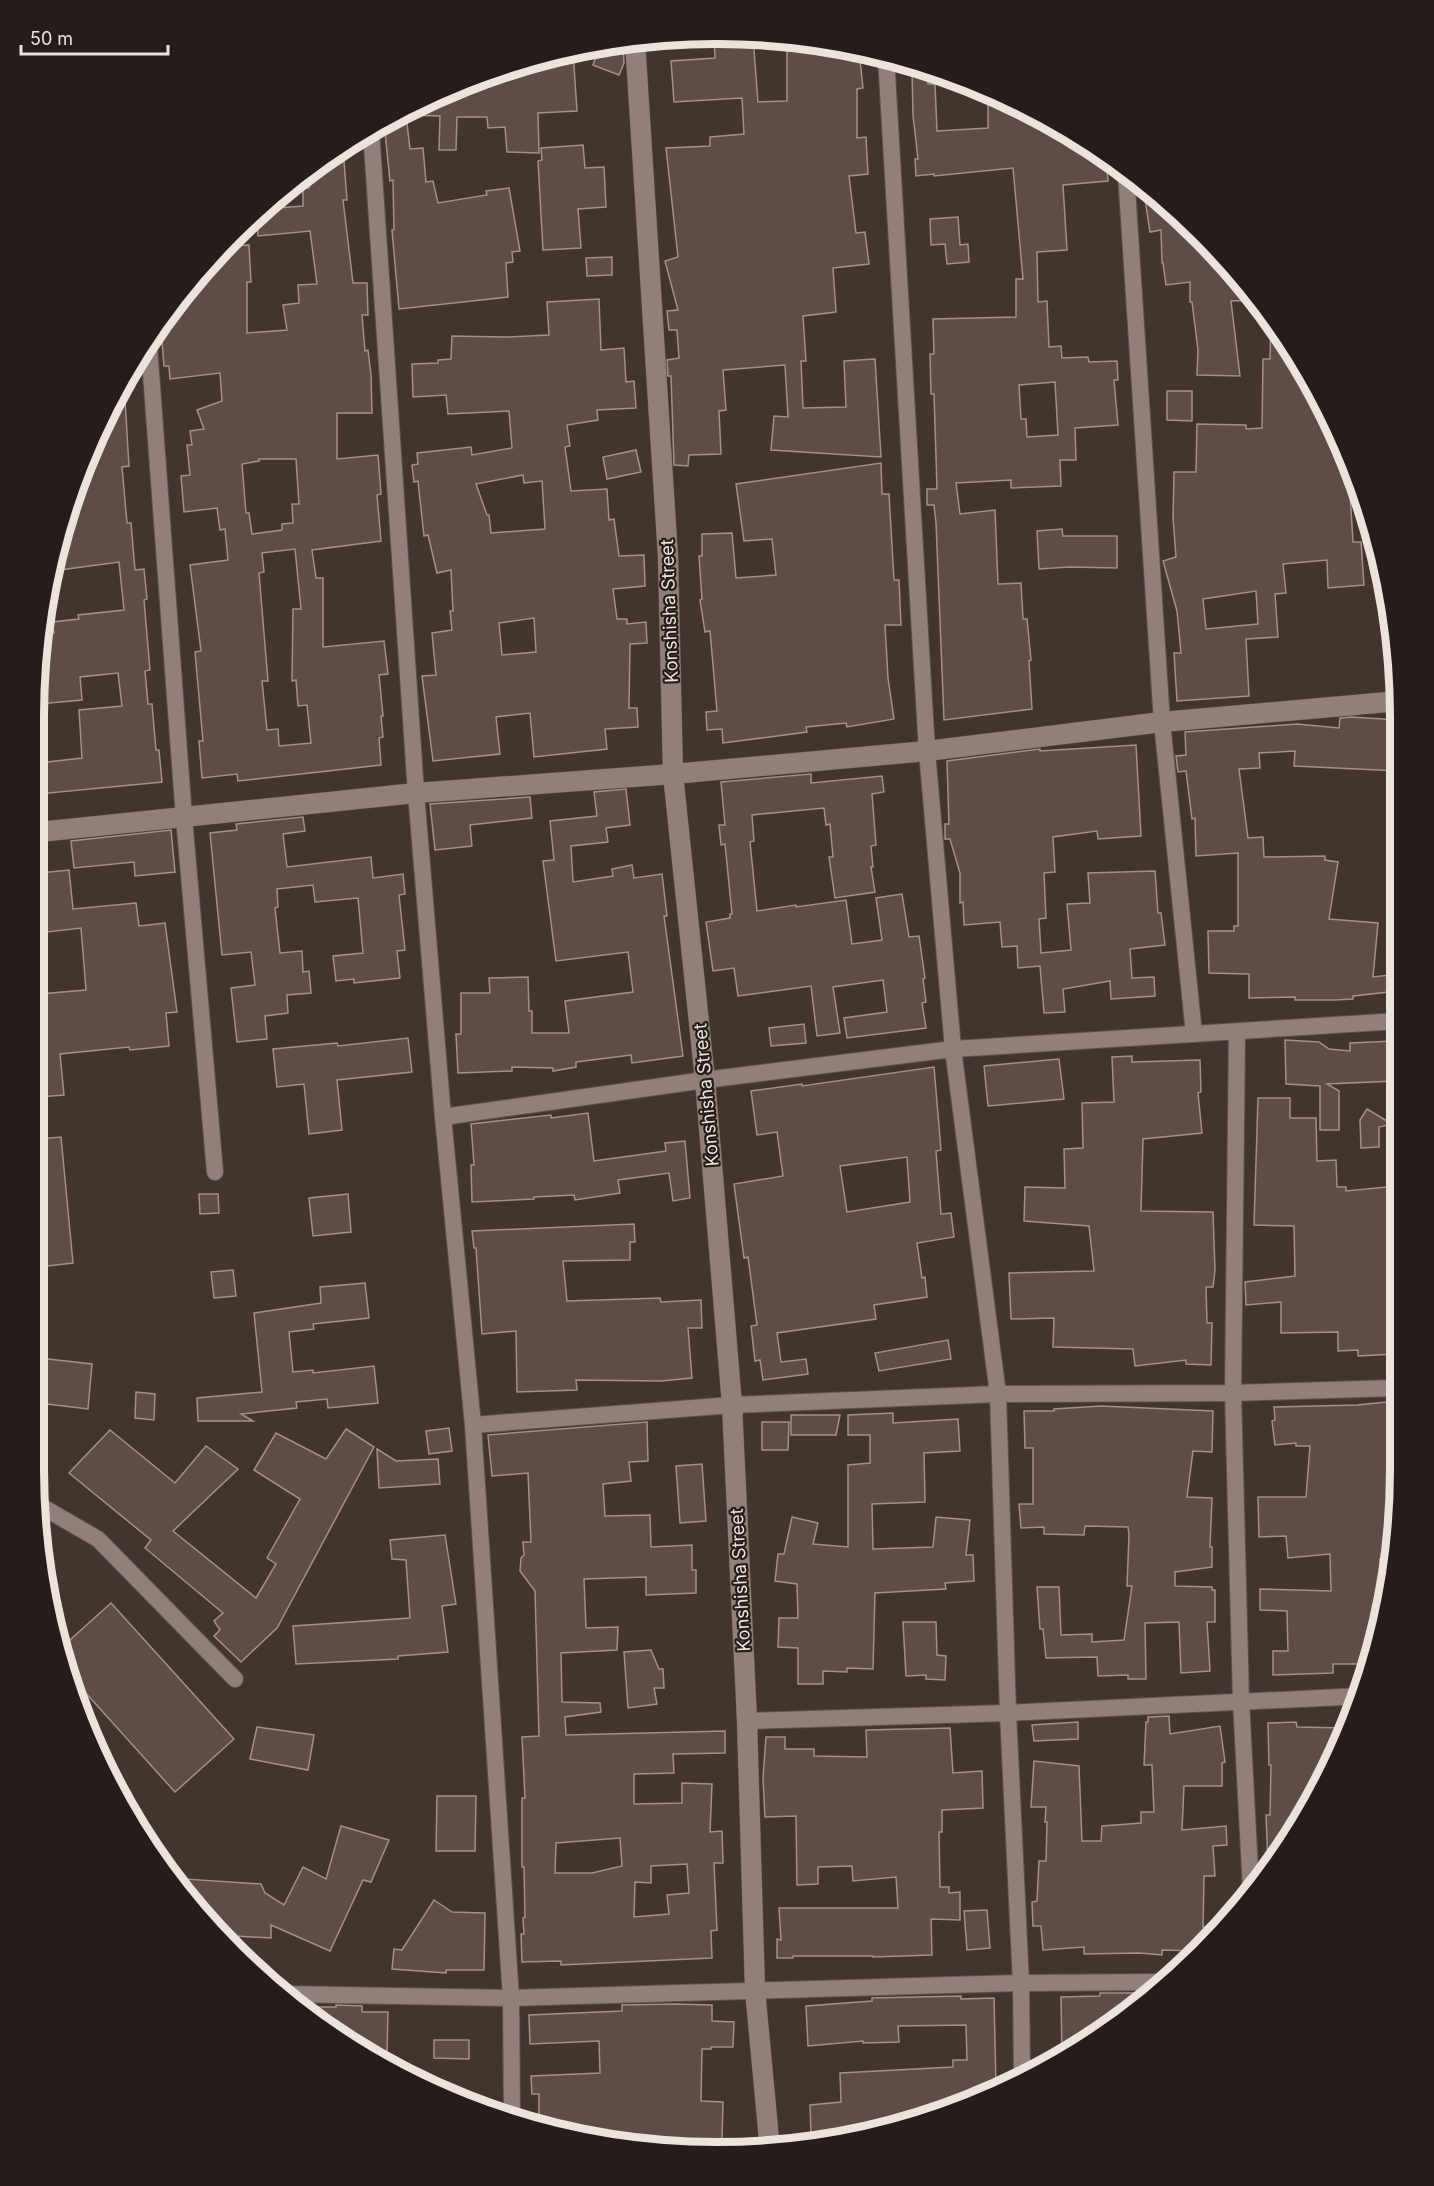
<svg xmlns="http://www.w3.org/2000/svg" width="1434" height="2186" font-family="Inter,sans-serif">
<rect width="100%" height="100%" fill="#43342e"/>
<g fill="#5e4d47" stroke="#a29089" stroke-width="1.5" fill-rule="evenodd">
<polygon points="714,36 753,37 758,102 787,101 787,38 807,39 829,44 830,53 853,50 859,51 863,88 857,89 857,138 866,137 868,174 849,176 856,233 865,232 869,264 833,268 836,312 803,316 806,361 801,361 803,408 846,407 844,361 875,359 881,457 771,450 774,416 788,417 785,365 723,370 726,410 719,411 721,454 689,455 688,466 674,465 671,376 668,376 667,360 679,358 677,330 669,330 667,311 678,310 665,261 678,257 666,148 710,146 710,137 744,134 742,98 674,102 671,61 715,58"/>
<polygon points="623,43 624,63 619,75 593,65 600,46"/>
<polygon points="573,51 577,111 538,113 539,153 507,152 505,127 488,128 487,117 457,117 456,150 439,150 440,116 406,115 410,149 423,148 426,182 433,181 438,203 487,195 486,191 509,188 520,251 512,252 513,262 506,263 508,297 399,309 392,230 394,230 393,180 390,181 384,122 415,103 513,67 547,64 546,55"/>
<path d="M 928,70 L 928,84 L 935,84 L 937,131 L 988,128 L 988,92 L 1059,125 L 1106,159 L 1108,181 L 1063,185 L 1067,250 L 1037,252 L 1038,302 L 1047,301 L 1049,347 L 1061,346 L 1062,358 L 1088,357 L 1089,362 L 1117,361 L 1118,380 L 1114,380 L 1118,425 L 1075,428 L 1076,460 L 1060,460 L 1061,486 L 1011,488 L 1011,480 L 956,483 L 960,514 L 995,510 L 998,584 L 1021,583 L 1023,619 L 1027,619 L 1031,660 L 1029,661 L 1032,709 L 944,720 L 936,523 L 934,505 L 927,505 L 927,489 L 937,489 L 934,394 L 931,394 L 930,354 L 934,354 L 933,319 L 1016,317 L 1016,279 L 1023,279 L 1013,168 L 934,176 L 934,174 L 916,176 L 915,159 L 918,159 L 913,115 L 912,72 ZM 1055,382 L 1058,435 L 1027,437 L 1026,419 L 1021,419 L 1019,385 Z"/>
<polygon points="583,145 585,168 604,167 606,207 578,209 581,248 543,250 538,161 542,160 541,148"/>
<path d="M 343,148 L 347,200 L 343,200 L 353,283 L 367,283 L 368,315 L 362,315 L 365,351 L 368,350 L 371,375 L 372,413 L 337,413 L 337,459 L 378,455 L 381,494 L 377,495 L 381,541 L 312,550 L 316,578 L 323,578 L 323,647 L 384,641 L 388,674 L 379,675 L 383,716 L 381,716 L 383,737 L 379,738 L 381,765 L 238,781 L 237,774 L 202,778 L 199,741 L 203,741 L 195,652 L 201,651 L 190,565 L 228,560 L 225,529 L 220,530 L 217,508 L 184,512 L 181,476 L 190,475 L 187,445 L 192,445 L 190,431 L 204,429 L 197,410 L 222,401 L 220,373 L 170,379 L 169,366 L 164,366 L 161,329 L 203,266 L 224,246 L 249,245 L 251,282 L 247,282 L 247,333 L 287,330 L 283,305 L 299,303 L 298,285 L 317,284 L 310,231 L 258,236 L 257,215 L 264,209 L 303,206 L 303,188 L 309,188 L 308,170 ZM 259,459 L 296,459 L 299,504 L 292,504 L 293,523 L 282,524 L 282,530 L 252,534 L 249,513 L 246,513 L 242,464 L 259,461 ZM 295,549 L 301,609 L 293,609 L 292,681 L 296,680 L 298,706 L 307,705 L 311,743 L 279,746 L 278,729 L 267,730 L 262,681 L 268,681 L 259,573 L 264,572 L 262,553 Z"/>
<polygon points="1160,197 1168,203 1259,300 1231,301 1240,376 1197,375 1198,350 1192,302 1190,302 1190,282 1166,285 1163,263 1162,263 1161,230 1150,232 1145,199"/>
<polygon points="958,217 960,245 968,244 969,262 947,264 945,244 931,245 930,219"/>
<polygon points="612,257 612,275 587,276 586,258"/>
<path d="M 599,299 L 601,350 L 624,348 L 626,382 L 634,381 L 636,408 L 597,410 L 598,420 L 567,425 L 570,446 L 565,447 L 571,491 L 607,489 L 609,520 L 614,519 L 619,556 L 644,555 L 645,586 L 613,589 L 617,619 L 627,619 L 627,624 L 646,622 L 647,643 L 630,644 L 629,708 L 637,708 L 638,727 L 605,729 L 607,749 L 534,757 L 530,713 L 496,717 L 500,754 L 433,761 L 422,676 L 436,675 L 432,633 L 452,630 L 450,611 L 453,611 L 451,570 L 437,573 L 428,535 L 424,536 L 418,481 L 414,482 L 412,465 L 418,464 L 417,453 L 471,447 L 472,455 L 512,448 L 509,411 L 448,414 L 446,395 L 413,397 L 412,364 L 438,363 L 438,360 L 451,359 L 452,336 L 506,337 L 549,335 L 547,302 ZM 523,475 L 524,483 L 542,481 L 545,529 L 491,533 L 489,515 L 487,515 L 476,484 ZM 534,618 L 536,652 L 502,655 L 499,623 Z"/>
<path d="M 1271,319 L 1330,414 L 1348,460 L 1353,542 L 1361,542 L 1364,585 L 1328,588 L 1327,560 L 1283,564 L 1286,593 L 1275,594 L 1278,637 L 1246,639 L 1249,696 L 1177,701 L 1174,653 L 1181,653 L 1177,611 L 1163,561 L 1176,557 L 1173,518 L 1174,472 L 1196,472 L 1197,424 L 1246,425 L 1246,429 L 1262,428 L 1263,359 L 1270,359 ZM 1256,591 L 1258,624 L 1206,629 L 1203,599 Z"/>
<polygon points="1167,391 1192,391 1192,421 1167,420"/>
<polygon points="125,400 129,466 122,467 127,523 131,523 135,570 144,569 147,599 144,600 150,670 145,671 148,704 152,704 156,750 159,750 162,782 39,794 39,763 82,758 79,710 122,706 118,673 80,677 82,700 39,704 39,635 54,633 52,622 79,619 78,615 124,610 119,562 52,571 69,497 103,415 112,401"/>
<polygon points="636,450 641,472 607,479 603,457"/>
<polygon points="881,463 882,494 889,494 894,580 899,580 901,625 885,625 888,678 894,719 847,727 846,723 806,727 807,732 723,743 722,729 707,730 706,712 717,711 710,631 705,632 700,600 702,599 699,556 702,556 702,534 732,533 736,578 776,575 772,539 744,541 736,484"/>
<polygon points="1062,529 1063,536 1117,536 1117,568 1069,567 1039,569 1037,531"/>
<polygon points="1351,717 1399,720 1399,771 1294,766 1295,751 1259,753 1260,768 1239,769 1248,838 1263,837 1264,857 1325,856 1325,860 1338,862 1329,919 1378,923 1373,977 1398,974 1398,991 1353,996 1353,999 1335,1000 1295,1000 1295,997 1249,998 1249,974 1209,973 1208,931 1234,931 1234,926 1238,926 1238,853 1196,856 1195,818 1192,819 1186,771 1178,772 1176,756 1186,755 1185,732 1297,724 1339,728 1340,718"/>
<polygon points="1136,745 1141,836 1098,839 1097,831 1053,837 1055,872 1044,873 1046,918 1039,919 1041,953 1071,950 1067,904 1090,903 1088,873 1155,871 1158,913 1161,913 1165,945 1130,949 1132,978 1154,977 1155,996 1111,999 1110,981 1063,989 1065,1012 1044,1013 1040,966 1018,968 1017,946 1002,947 1000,922 964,925 963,902 960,903 960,873 950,839 945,839 945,824 949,824 947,761 1040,749 1040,751"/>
<polygon points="811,774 811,783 882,776 884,792 872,794 876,845 871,846 873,867 871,867 875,892 835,898 829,857 833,857 830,824 826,825 824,808 752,815 754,841 750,842 757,911 796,905 796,907 846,900 852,944 882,940 876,898 902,894 909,937 919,936 925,978 923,979 926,1002 922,1003 926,1028 847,1038 844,1018 887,1012 883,980 833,987 840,1033 817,1036 811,986 738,996 734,968 713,971 706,922 730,918 730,914 732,914 725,844 721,845 719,825 725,825 721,782"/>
<polygon points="626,789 630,825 606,828 608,842 571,846 573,882 613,876 612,869 632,865 634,878 662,874 667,916 664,916 683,1056 632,1063 631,1055 576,1062 576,1067 553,1071 553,1068 512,1067 512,1071 458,1073 456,1034 461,1034 461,993 490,993 489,978 528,977 529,1011 532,1011 532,1033 569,1033 565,1001 633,992 628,952 556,961 543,861 554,860 550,821 597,816 594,792"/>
<polygon points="530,797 532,818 470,825 472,846 435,850 430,804"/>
<polygon points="303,817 305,831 283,834 287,867 371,857 373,878 403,874 405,894 399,895 405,950 397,951 400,978 354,983 354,979 336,981 333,956 363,953 358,898 315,902 313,885 277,889 278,907 275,908 280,953 302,951 303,972 309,971 311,993 287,995 288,1013 265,1016 267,1039 237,1042 231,988 255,985 251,952 222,955 210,833 237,830 236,824"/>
<polygon points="171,830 175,872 135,876 134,862 74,868 71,841"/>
<polygon points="69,870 73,909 136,903 139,926 165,923 177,1012 166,1013 169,1046 130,1050 129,1047 60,1054 64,1095 39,1097 39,994 86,990 81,928 39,933 39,873"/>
<polygon points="804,1024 806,1043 771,1046 769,1028"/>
<polygon points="408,1038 412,1072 337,1080 342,1130 309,1134 304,1084 277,1087 273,1049 337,1043 338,1046"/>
<polygon points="1285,1040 1319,1042 1329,1049 1350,1051 1350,1043 1394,1041 1395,1081 1327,1084 1339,1091 1339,1130 1320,1130 1320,1086 1286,1084"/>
<polygon points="1132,1056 1132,1062 1200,1060 1201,1092 1198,1093 1202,1133 1143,1139 1141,1211 1213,1212 1215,1270 1213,1287 1206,1287 1207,1323 1212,1323 1211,1365 1186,1364 1186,1360 1135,1366 1133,1349 1053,1347 1054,1318 1011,1319 1009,1273 1094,1271 1089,1226 1024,1221 1025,1187 1065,1188 1064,1149 1083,1148 1082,1103 1114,1102 1112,1057"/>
<polygon points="1059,1059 1064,1099 988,1106 984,1066"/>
<path d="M 934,1067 L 941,1150 L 936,1151 L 941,1214 L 951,1213 L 954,1237 L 917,1243 L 922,1278 L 925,1277 L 927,1297 L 874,1305 L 876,1319 L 777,1333 L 781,1362 L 806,1359 L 808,1374 L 763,1380 L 760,1360 L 755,1361 L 751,1326 L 757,1325 L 748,1257 L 744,1258 L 734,1184 L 783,1176 L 777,1132 L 757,1135 L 751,1091 L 802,1084 L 802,1086 ZM 907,1157 L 910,1202 L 847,1212 L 840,1166 Z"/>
<polygon points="1258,1098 1290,1098 1290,1118 1316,1118 1317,1161 1336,1160 1337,1187 1346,1187 1346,1191 1397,1186 1396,1354 1358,1356 1358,1350 1338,1351 1338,1332 1281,1333 1281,1302 1246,1305 1245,1282 1295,1276 1294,1226 1254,1225"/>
<polygon points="1367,1109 1392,1124 1379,1127 1379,1147 1361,1148 1360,1120"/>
<polygon points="588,1113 594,1161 666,1151 665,1143 685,1141 690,1198 673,1201 669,1173 618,1180 620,1193 575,1200 574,1195 534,1197 534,1199 472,1202 471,1165 474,1165 471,1124 551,1115 551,1118"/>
<polygon points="61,1137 73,1263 39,1267 39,1139"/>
<polygon points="199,1194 218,1194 219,1213 200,1214"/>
<polygon points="348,1194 351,1232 313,1236 309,1198"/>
<polygon points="634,1224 635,1242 630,1242 630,1260 563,1261 567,1301 660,1298 661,1302 701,1300 702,1328 688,1328 692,1378 661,1381 576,1380 577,1390 517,1392 516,1331 482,1334 476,1248 474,1248 472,1231"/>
<polygon points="233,1270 236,1296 214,1298 211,1272"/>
<polygon points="365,1283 369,1318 313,1324 314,1329 289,1332 293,1372 313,1370 313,1373 374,1366 378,1403 328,1408 327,1399 296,1402 297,1408 241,1414 253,1421 198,1421 197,1398 262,1392 254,1313 321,1303 320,1287"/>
<polygon points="948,1340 951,1359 879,1371 875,1353"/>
<polygon points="39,1358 92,1364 88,1409 39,1403"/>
<polygon points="136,1392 155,1394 154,1420 135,1418"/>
<polygon points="1396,1401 1395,1559 1380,1559 1381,1578 1378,1579 1379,1626 1371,1664 1333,1664 1333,1673 1273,1675 1273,1651 1288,1651 1287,1611 1260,1610 1260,1589 1331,1591 1330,1554 1288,1558 1286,1536 1259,1537 1258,1497 1306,1497 1310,1446 1296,1446 1296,1443 1275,1445 1272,1421 1275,1420 1274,1407 1357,1405"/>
<polygon points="1101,1406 1213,1411 1212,1452 1193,1451 1187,1497 1212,1498 1210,1547 1212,1547 1212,1567 1175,1572 1175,1586 1212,1587 1212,1590 1215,1590 1215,1622 1207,1622 1210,1671 1181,1673 1179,1622 1145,1623 1146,1679 1128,1679 1128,1675 1098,1676 1097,1657 1046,1658 1043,1629 1040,1629 1037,1587 1059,1587 1061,1635 1092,1634 1092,1642 1124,1640 1132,1586 1127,1586 1129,1535 1128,1527 1085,1526 1084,1535 1044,1534 1044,1527 1021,1528 1019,1504 1033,1504 1033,1448 1025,1448 1024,1411 1054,1411 1054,1409"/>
<polygon points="893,1413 893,1423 958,1419 960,1451 924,1453 925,1502 872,1504 873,1549 933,1547 936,1517 970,1520 966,1555 973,1555 974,1581 945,1583 946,1589 875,1593 873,1669 847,1668 847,1672 823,1671 823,1684 798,1684 798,1648 778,1647 779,1618 798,1618 797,1584 775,1581 778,1554 784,1554 792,1517 818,1523 813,1544 848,1547 848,1465 870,1463 870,1435 848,1435 848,1415"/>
<polygon points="791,1415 840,1415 836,1435 791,1435"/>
<path d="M 647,1422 L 648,1461 L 629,1462 L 631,1481 L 603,1484 L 605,1516 L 650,1515 L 651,1547 L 692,1545 L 692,1570 L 696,1570 L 696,1593 L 646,1595 L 646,1577 L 584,1579 L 586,1628 L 618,1627 L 617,1650 L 561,1653 L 562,1702 L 600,1703 L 601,1712 L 565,1717 L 566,1735 L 725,1731 L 725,1753 L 673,1754 L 674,1773 L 634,1774 L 634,1804 L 682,1803 L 682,1783 L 712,1784 L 710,1832 L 722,1831 L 723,1863 L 714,1863 L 717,1930 L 711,1931 L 712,1958 L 561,1965 L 561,1961 L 522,1962 L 521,1934 L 524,1934 L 523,1918 L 525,1917 L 524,1867 L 522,1867 L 522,1798 L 525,1798 L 522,1737 L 539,1736 L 535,1591 L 520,1571 L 521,1558 L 524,1555 L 523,1542 L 531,1542 L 528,1473 L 492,1476 L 488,1435 ZM 620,1838 L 622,1866 L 592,1873 L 555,1873 L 556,1843 ZM 687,1864 L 689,1893 L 667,1895 L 669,1914 L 634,1917 L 635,1882 L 651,1883 L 651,1866 Z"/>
<polygon points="762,1422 789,1422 788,1450 762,1450"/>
<polygon points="449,1428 452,1451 429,1454 426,1431"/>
<polygon points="346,1429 374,1447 277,1628 241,1662 214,1636 220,1630 214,1621 223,1613 145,1548 151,1540 69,1473 110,1430 175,1483 206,1446 238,1469 173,1531 256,1598 276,1564 267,1558 300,1499 254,1470 276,1433 326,1459"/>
<polygon points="377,1449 396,1461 438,1459 440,1484 379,1488"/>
<polygon points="702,1464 706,1521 680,1523 676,1466"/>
<polygon points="445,1535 456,1604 442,1606 448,1652 398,1656 398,1659 296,1664 293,1626 410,1618 406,1560 392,1559 390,1540"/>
<polygon points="111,1603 234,1739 175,1792 65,1670 60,1649"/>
<polygon points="903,1622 936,1622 937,1655 946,1656 945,1680 926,1679 926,1675 906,1676"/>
<polygon points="651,1650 659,1669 663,1669 664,1688 654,1688 657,1704 628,1708 624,1652"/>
<polygon points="1169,1716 1170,1734 1220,1726 1225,1762 1222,1763 1222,1786 1184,1786 1182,1830 1226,1826 1227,1845 1213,1846 1215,1876 1204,1876 1203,1927 1224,1927 1199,1951 1162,1950 1162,1955 1139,1953 1084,1954 1084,1947 1043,1950 1041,1926 1033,1926 1032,1902 1037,1901 1039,1861 1046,1861 1047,1822 1045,1822 1046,1807 1031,1807 1034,1761 1079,1766 1082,1841 1101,1841 1102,1826 1141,1823 1141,1812 1154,1812 1152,1765 1144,1765 1146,1722 1148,1722 1148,1717"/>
<polygon points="1078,1722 1078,1739 1034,1741 1032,1725"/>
<polygon points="1296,1722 1297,1727 1348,1728 1331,1771 1268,1865 1266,1815 1270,1815 1271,1765 1269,1765 1268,1723"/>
<polygon points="257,1727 314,1735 308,1770 250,1759"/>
<polygon points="950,1728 953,1773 982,1771 983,1808 942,1810 942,1832 939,1832 940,1887 949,1887 949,1893 960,1892 960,1920 931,1919 932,1955 873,1957 873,1956 793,1956 793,1958 777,1958 777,1939 781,1940 779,1908 898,1908 896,1877 853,1881 852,1866 818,1867 818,1884 797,1885 796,1816 765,1817 763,1778 766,1737 785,1737 785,1749 814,1749 814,1756 867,1757 866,1730"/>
<polygon points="437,1796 476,1796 475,1851 436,1851"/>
<polygon points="341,1826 389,1840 371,1882 363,1880 330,1951 271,1925 271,1938 219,1935 203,1920 171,1878 261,1884 265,1893 284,1905 303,1867 326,1879"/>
<polygon points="434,1900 452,1912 485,1913 484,1970 446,1970 446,1973 392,1969 394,1949 402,1950"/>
<polygon points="987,1910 990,1948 967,1950 964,1911"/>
<polygon points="1100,1993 1138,1993 1137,2008 1062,2059 1061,1997 1100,1996"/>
<polygon points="961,1996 961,1999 994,1998 996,2087 894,2130 819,2142 818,2133 811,2134 810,2105 841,2102 840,2073 953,2067 953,2060 967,2060 966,2025 898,2026 899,2042 863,2043 863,2041 808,2046 806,2006 872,2001 872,1998"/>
<polygon points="677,2004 712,2005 712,2021 734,2022 733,2047 711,2047 711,2049 702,2049 701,2101 723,2102 722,2140 717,2140 716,2152 673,2152 627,2146 628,2134 568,2135 539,2126 539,2094 532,2094 531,2076 600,2073 599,2041 530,2044 529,2015 622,2011 622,2005"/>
<polygon points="336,2005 362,2006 362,2012 388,2012 387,2051 382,2051 382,2058 317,2021 318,2007 336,2007"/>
<polygon points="434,2040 469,2040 469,2059 434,2058"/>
</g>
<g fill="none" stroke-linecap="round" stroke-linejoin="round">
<g stroke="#60534e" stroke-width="18">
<g id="minor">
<polyline points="886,57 927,751 953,1049 998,1394 1008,1713 1021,1983 1022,2076"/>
<polyline points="886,64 906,62"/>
<polyline points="371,130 416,793 443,1117 473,1425 511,1998 512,2118"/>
<polyline points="1126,173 1162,722 1194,1034"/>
<polyline points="149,346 184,818 215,1172"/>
<polyline points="1398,666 1400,680"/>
<polyline points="1237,1032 1233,1393 1241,1701 1251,1890"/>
<polyline points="443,1117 705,1080 953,1049 1398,1021"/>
<polyline points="473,1425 732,1405 998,1394 1233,1393 1396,1388"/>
<polyline points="39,1505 98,1539 235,1679"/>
<polyline points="747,1721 1008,1713 1362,1696"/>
<polyline points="282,1994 511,1998 1021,1983 1165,1982"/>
</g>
</g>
<g stroke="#60534e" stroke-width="21">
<g id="tertiary">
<polyline points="635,41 668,557 673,774 705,1080 732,1405 747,1721 755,1990 770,2150"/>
<polyline points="39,832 416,793 673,774 927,751 1162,722 1399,701"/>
</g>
</g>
<use href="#minor" stroke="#918079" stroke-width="16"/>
<use href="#tertiary" stroke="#918079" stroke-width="20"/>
</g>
<g text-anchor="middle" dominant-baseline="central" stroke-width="4.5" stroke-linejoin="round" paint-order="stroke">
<g font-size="18" fill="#ece2de" stroke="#241d1a">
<text transform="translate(669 611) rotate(-92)">Konshisha Street</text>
<text transform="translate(706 1095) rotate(-95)">Konshisha Street</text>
<text transform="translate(740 1580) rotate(-93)">Konshisha Street</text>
</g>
</g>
<path d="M0 0H1434V2186H0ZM717 44H717A673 673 0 0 1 1390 717V1469A673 673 0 0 1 717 2142H717A673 673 0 0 1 44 1469V717A673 673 0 0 1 717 44Z" fill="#241d1a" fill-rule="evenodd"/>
<path fill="none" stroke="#ece2de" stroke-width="8" d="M717 44H717A673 673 0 0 1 1390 717V1469A673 673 0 0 1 717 2142H717A673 673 0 0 1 44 1469V717A673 673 0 0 1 717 44Z"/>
<path d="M21 45v9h147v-9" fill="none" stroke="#ece2de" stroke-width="3"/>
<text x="30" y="45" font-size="18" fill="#ece2de" stroke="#241d1a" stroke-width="4.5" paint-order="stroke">50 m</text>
</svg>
